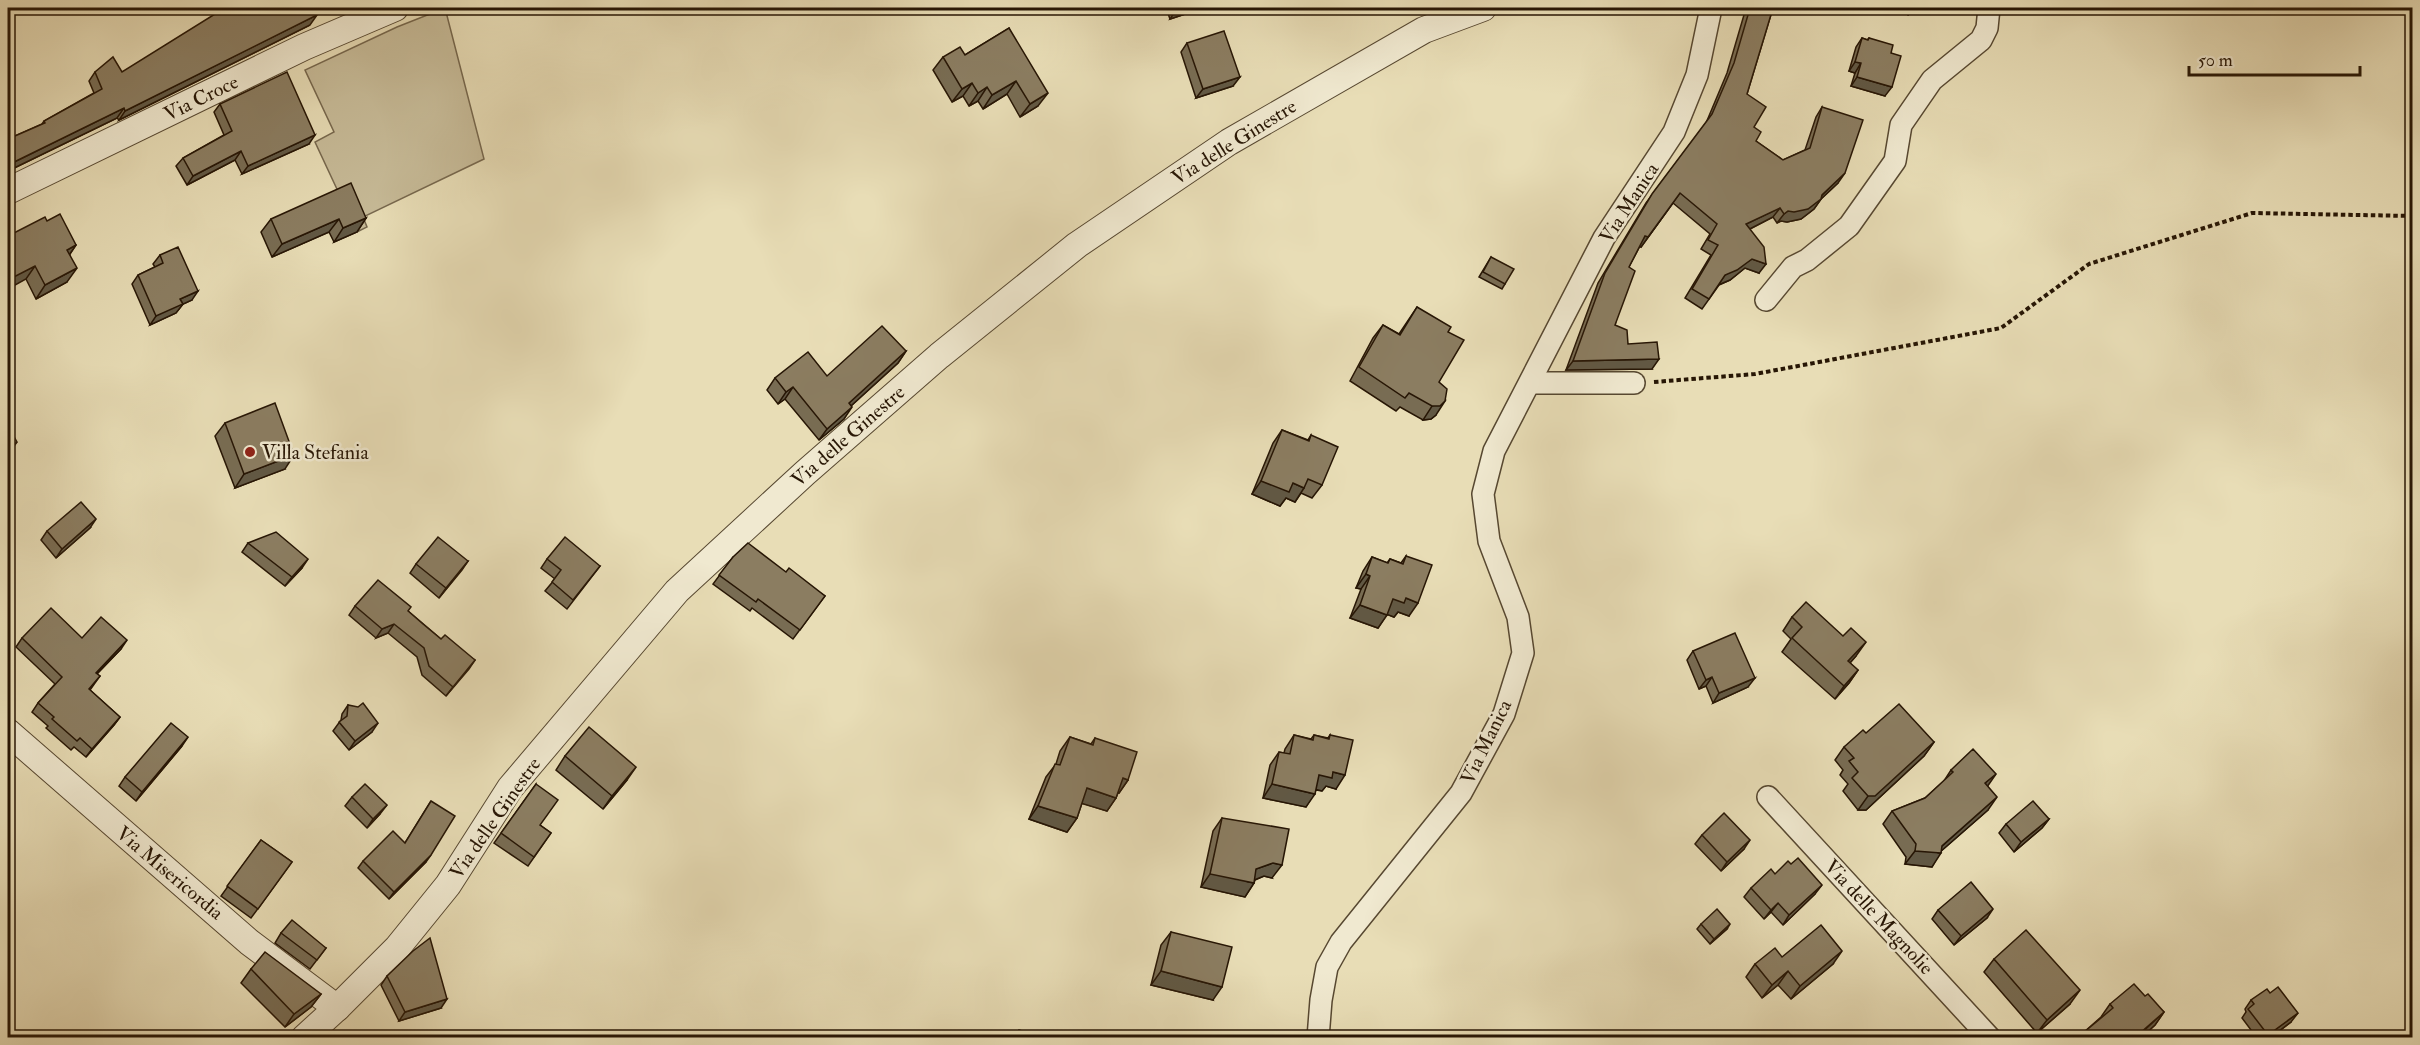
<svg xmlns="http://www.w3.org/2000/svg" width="2420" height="1045" font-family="'IM FELL Double Pica',serif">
<rect width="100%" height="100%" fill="#e8ddb6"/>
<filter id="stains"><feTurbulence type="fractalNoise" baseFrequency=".00333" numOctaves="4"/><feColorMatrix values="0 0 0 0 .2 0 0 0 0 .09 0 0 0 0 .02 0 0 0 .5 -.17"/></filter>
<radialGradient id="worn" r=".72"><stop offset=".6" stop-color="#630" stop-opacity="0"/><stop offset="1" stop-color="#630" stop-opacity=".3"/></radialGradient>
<polygon fill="#c7bb98" stroke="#77684e" stroke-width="1.5" points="445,8 484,159 363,217 367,227 357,232 315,142 334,132 305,70 397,27"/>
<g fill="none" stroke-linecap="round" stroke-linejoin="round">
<g stroke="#574831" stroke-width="24">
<g id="minor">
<polyline points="1766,300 1793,267 1807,260 1849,226 1895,161 1901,125 1932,80 1981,40 1987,28 1989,8"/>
<polyline points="1530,383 1634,383"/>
<polyline points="1768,797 1990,1038"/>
<polyline points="1318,1038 1321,1000 1327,967 1341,942 1461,793 1504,714 1523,653 1518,617 1489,541 1483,494 1494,451 1604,238 1674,132 1697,75 1711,8"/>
</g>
</g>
<g stroke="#574831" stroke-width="28">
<g id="tertiary">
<polyline points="8,191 304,47 395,8"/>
<polyline points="8,732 249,942 337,1008"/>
<polyline points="304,1038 337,1008 397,948 448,885 510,788 677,591 805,473 939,356 1077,245 1229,142 1424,30 1483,8"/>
</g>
</g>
<polyline stroke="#271605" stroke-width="4" stroke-dasharray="4.5 3" stroke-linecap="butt" points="1654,382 1755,374 2001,328 2089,264 2252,213 2412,216"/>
<use href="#minor" stroke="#f0e9d0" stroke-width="21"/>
<use href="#tertiary" stroke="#f0e9d0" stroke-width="26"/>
</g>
<g fill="#786c53" stroke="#271605" stroke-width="1.5">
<polygon points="1166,8 1192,8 1188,13 1170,19"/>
<polygon points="1746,8 1773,8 1747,94 1754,127 1756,141 1783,160 1805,150 1816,117 1822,107 1838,183 1821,199 1814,209 1801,219 1787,222 1781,221 1777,223 1773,217 1750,229 1759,273 1745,268 1730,280 1719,285 1702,309 1685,298 1711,255 1701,249 1710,234 1673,203 1641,247 1640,246 1629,267 1615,325 1628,344 1652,369 1566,370 1598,283 1646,203 1706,123 1727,73"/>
<polygon points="1901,8 1917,8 1908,15"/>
<polygon points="310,25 119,120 117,118 8,171 8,139 42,124 44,121 94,93 89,81 95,72 122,72"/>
<polygon points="1009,28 1038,106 1020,117 1007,94 983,109 978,101 969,106 963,96 952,102 933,70 943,57 965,55"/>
<polygon points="1862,38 1867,40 1869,38 1891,53 1885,96 1851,86 1855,73 1849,71 1856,47"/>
<polygon points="1187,43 1233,86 1196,98 1181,52"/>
<polygon points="220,104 309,144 242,174 235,160 187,185 176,166 183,158 224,135 214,112"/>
<polygon points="366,218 357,232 334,242 329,232 272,257 261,232 271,219"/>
<polygon points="47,221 76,245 70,254 67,282 36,299 26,279"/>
<polygon points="160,255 192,300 183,304 176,313 150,325 132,284 138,275 155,267 153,264"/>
<polygon points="1491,257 1505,284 1502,289 1479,277"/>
<polygon points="1417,307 1448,332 1439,382 1436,415 1431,419 1423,420 1400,407 1396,411 1350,381 1373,338 1383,325 1399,334"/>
<polygon points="906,351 898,363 851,406 844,419 819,440 785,399 778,404 767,390 775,378 827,376"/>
<polygon points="225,423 285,469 235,488 215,436"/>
<polygon points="1282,430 1308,440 1311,435 1322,485 1312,498 1301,493 1295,502 1286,498 1280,506 1252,494 1273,443"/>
<polygon points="90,528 56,558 41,540 47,531"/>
<polygon points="248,543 302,568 285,586 242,552"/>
<polygon points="1406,556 1409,616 1398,612 1394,617 1387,614 1378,628 1350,618 1361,589 1356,588 1363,571 1372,557 1387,563 1390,559 1401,563"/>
<polygon points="733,557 786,572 825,596 793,639 752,608 750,611 713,584"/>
<polygon points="547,559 600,566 567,609 545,591 555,579 541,568"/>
<polygon points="468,561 439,598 410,573 416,564"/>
<polygon points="355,606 408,611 441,639 475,660 446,696 422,675 417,657 388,633 376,638 349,615"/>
<polygon points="1792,617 1843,636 1856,656 1850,663 1858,670 1849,683 1835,699 1782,652 1791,639 1783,631"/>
<polygon points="22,638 82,638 121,649 97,674 100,676 90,690 120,717 114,725 86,757 74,747 71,750 46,728 48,726 32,712 38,703 55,684 16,647"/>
<polygon points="1693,651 1748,687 1713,703 1706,686 1699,689 1687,660"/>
<polygon points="348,705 372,732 349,750 333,731 341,720 342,714"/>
<polygon points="1866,733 1934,742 1924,756 1866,810 1858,810 1843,791 1848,784 1840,775 1843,770 1835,760 1844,747"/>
<polygon points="1294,735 1311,739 1314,735 1328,738 1330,735 1336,789 1326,786 1322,791 1316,790 1306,807 1263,798 1270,765 1279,752 1284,753 1285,749"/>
<polygon points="1070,737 1091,744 1095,738 1128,780 1119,793 1118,793 1116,798 1107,811 1082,803 1077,818 1067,832 1029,819 1046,777 1056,764 1060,751"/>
<polygon points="182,746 136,801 119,786 125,777"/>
<polygon points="565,756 627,780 603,809 556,770"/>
<polygon points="1951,770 1988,810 1941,851 1932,867 1905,864 1906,857 1883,824 1892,811 1925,798 1944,781"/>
<polygon points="536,784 540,825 551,833 528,866 494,843"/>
<polygon points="352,797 380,814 367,828 345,806"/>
<polygon points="431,801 426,862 389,899 358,868 363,861 405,843"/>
<polygon points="1222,818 1272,878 1264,876 1255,880 1254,883 1245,897 1201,887 1213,831"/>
<polygon points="2049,819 2042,828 2014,852 1999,833 2006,824"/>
<polygon points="1702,835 1744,849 1721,871 1695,844"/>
<polygon points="261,840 292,862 251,918 221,896"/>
<polygon points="1775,874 1815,894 1783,925 1771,912 1764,919 1744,897 1751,888"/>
<polygon points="1938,910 1987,918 1954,945 1932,919"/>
<polygon points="1701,924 1727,929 1710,944 1697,929"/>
<polygon points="1171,932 1213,1000 1151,985 1161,945"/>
<polygon points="281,933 326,948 310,969 275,943"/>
<polygon points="1782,957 1833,964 1791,999 1778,985 1762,998 1746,977 1755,964"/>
<polygon points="1994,959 2070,1004 2037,1033 1984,972"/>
<polygon points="251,969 321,994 311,1007 285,1027 241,983"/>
<polygon points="387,976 441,1008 399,1021 381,985"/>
<polygon points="2270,993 2291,1022 2270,1038 2257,1038 2242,1018 2246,1012 2245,1009 2251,1000"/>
<polygon points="2145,996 2164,1012 2155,1025 2141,1038 2080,1038 2083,1033 2101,1017 2110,1004"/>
</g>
<g fill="#615844" stroke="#271605" stroke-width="1.5">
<polygon points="1184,8 1192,8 1188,13 1170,19 1176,10"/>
<polygon points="1914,8 1917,8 1908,15"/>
<polygon points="317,15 310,25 119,120 125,111"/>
<polygon points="1855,62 1861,63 1855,73 1849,71"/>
<polygon points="1240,77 1233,86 1196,98 1203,89"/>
<polygon points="1857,77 1892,87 1885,96 1851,86"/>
<polygon points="1016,81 1007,94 983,109 992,95"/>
<polygon points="972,83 963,96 952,102 962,89"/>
<polygon points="987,87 978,101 969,106 978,93"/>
<polygon points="1048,93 1038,106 1020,117 1030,104"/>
<polygon points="124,108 117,118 8,171 8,165"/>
<polygon points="315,135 309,144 242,174 248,166"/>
<polygon points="241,151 235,160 187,185 193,176"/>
<polygon points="1845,173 1838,183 1821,199 1814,209 1801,219 1787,222 1781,221 1777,223 1784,214 1788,211 1822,195"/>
<polygon points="1680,193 1641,247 1638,246 1645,236"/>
<polygon points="1780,208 1773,217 1740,234 1746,224"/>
<polygon points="366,218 357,232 334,242 343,228"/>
<polygon points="339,219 329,232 272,257 282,244"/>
<polygon points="76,245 67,258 67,250"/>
<polygon points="1752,259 1766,264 1759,273 1745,268 1730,280 1718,285 1725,275"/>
<polygon points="35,266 26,279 8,289 8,279"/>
<polygon points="77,268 67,282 36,299 45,285"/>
<polygon points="198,291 192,300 183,304 176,313 150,325 156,316 180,299"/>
<polygon points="906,351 898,363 841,415 849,403"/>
<polygon points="1659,359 1652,369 1566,370 1573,361"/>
<polygon points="793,387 785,399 778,404 786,392"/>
<polygon points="1445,401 1436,415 1431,419 1423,420 1432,406"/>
<polygon points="852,407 844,419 819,440 827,429"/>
<polygon points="17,442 12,449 8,452 8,448"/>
<polygon points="294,455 285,469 235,488 244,474"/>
<polygon points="1261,481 1293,483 1304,488 1295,502 1286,498 1280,506 1252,494"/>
<polygon points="96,519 90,528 56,558 62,549"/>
<polygon points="308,559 302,568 285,586 292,577"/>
<polygon points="468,561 462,570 439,598 446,588"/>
<polygon points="1366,574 1370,576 1361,589 1356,588"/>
<polygon points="1406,598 1418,603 1409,616 1398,612 1394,617 1383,613 1393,599"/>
<polygon points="1360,605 1387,615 1378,628 1350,618"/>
<polygon points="394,624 388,633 376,638 382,629"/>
<polygon points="127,640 121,649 90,681 96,673"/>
<polygon points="1866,642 1856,656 1839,675 1848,661"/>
<polygon points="475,660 469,669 446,696 453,687"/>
<polygon points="1858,670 1849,683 1835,699 1844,686"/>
<polygon points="1712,677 1706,686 1699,689 1706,680"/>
<polygon points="1755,678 1748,687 1713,703 1719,693"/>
<polygon points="120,717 114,725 86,757 92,749"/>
<polygon points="378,723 372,732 349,750 355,741"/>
<polygon points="188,737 182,746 136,801 142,792"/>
<polygon points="1934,742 1924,756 1866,810 1858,810 1868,796"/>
<polygon points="636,767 627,780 603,809 612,796"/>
<polygon points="1333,772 1345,775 1336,789 1326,786 1322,791 1310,788 1319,775"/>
<polygon points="1996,774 1987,787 1985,783"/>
<polygon points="1123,778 1128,780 1119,793 1113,791"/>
<polygon points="1272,784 1315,794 1306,807 1263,798"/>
<polygon points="1087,788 1116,798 1107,811 1077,802"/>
<polygon points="1997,797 1988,810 1939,853 1941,853 1932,867 1905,864 1915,851 1942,846"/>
<polygon points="387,805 380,814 367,828 373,819"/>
<polygon points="1038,806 1077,818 1067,832 1029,819"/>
<polygon points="2049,819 2042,828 2014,852 2021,842"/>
<polygon points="1750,840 1744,849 1721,871 1727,862"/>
<polygon points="431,855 426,862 389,899 394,892"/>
<polygon points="1273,863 1282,865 1272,878 1264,876 1249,882 1254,883 1245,897 1201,887 1210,874 1256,869"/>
<polygon points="1822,885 1815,894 1783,925 1789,915"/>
<polygon points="1778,903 1771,912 1764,919 1771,910"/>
<polygon points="1993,909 1987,918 1954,945 1961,936"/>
<polygon points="1730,924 1727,929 1710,944 1714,939"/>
<polygon points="1842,951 1833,964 1791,999 1800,986"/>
<polygon points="1161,971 1222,987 1213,1000 1151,985"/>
<polygon points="1788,971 1778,985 1762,998 1772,985"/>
<polygon points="2080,990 2070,1004 2037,1033 2047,1020"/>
<polygon points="321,994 311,1007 285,1027 294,1014"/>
<polygon points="447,999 441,1008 399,1021 405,1012"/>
<polygon points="2164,1012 2155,1025 2141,1038 2136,1038"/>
<polygon points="2298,1013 2291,1022 2270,1038 2266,1038 2268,1035"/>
</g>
<g fill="#8b7d61" stroke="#271605" stroke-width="1.5">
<polygon points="228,8 314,8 317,15 125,111 124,108 8,165 8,139 45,123 44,121 102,89 95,72 113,57 122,72 223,9"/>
<polygon points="1750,8 1773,8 1747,94 1766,107 1754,127 1761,132 1756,141 1783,160 1810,148 1822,107 1863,120 1845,173 1822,195 1821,199 1808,209 1794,212 1788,211 1784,214 1780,208 1746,224 1764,247 1766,264 1752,259 1737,270 1725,275 1709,299 1692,289 1718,245 1708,240 1717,224 1680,193 1648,237 1645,236 1629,267 1635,271 1615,325 1627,330 1628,344 1657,342 1659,359 1573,361 1605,273 1652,194 1712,114 1734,63"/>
<polygon points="1009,28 1048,93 1030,104 1016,81 992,95 987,87 978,93 972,83 962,89 943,57 960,47 965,55"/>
<polygon points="1224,31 1240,77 1203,89 1187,43"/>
<polygon points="1862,38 1868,40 1869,38 1893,45 1891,53 1901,56 1892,87 1857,77 1861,63 1855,62"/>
<polygon points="287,72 315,135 248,166 241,151 193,176 183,158 232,131 220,104"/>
<polygon points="351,183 366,218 343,228 339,219 282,244 271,219"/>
<polygon points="60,214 76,245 67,250 77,268 45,285 35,266 10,279 8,279 8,236 45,217 47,221"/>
<polygon points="178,247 198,291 180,299 183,304 156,316 138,275 163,263 160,255"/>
<polygon points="1491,257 1514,269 1505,284 1483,272"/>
<polygon points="1417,307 1451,327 1448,332 1464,340 1439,382 1447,389 1445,401 1440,406 1432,406 1409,393 1405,398 1359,367 1383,325 1400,335"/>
<polygon points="882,326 906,351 849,403 852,407 827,429 793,387 786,392 775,378 808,352 827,376"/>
<polygon points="275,403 294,455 244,474 225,423"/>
<polygon points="8,426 17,442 8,448"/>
<polygon points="1282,430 1309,441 1311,435 1338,447 1322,485 1308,479 1304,488 1293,483 1289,492 1261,481"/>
<polygon points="81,502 96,519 62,549 47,531"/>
<polygon points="276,532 308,559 292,577 248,543"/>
<polygon points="438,537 468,561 446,588 416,564"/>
<polygon points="565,537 600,566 573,600 552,582 561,570 547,559"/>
<polygon points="748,543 786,572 789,568 825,596 800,630 758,599 756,602 719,575 733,557"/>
<polygon points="1406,556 1432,565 1418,603 1406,598 1404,603 1393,599 1387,615 1360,605 1370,576 1366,574 1372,557 1388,563 1390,559 1403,564"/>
<polygon points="378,580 411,607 408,611 423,624 441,639 445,635 475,660 453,687 429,666 424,648 394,624 382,629 355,606"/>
<polygon points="1806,602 1843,636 1851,628 1866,642 1848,661 1858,670 1844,686 1792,638 1802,627 1792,617"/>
<polygon points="51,608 82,638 101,617 127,640 96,673 100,676 89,689 120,717 92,749 80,738 77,741 52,719 54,717 38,703 62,677 22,638"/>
<polygon points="1735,633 1755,678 1719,693 1712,677 1706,680 1693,651"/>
<polygon points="363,703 378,723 355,741 339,722 347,716 348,705 358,707"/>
<polygon points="1899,704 1934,742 1875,796 1868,796 1852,778 1858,772 1849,761 1854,758 1844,747 1863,730 1866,733"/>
<polygon points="171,723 188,737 142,792 125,777"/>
<polygon points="589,727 636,767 612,796 565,756"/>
<polygon points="1294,735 1313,740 1314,735 1329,739 1330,735 1353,740 1345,775 1333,772 1332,778 1319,775 1315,794 1272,784 1279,752 1290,754"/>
<polygon points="1070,737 1093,745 1095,738 1137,752 1128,780 1123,778 1116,798 1087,788 1077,818 1038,806 1055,764 1060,765"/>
<polygon points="1973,749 1996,774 1985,783 1997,797 1942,846 1941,853 1915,851 1916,844 1892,811 1925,798 1953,772 1951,770"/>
<polygon points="365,784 387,805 373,819 352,797"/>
<polygon points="536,784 558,800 540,825 551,833 534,857 501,833"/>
<polygon points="431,801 455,816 431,855 394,892 363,861 393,831 405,843"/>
<polygon points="2033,801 2049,819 2021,842 2006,824"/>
<polygon points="1724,813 1750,840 1727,862 1702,835"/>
<polygon points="1222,818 1289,829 1282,865 1273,863 1256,869 1254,883 1210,874"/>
<polygon points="261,840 292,862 258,909 227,886"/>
<polygon points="1798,858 1822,885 1789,915 1778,903 1771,910 1751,888 1771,869 1775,874 1788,861 1791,864"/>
<polygon points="1971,882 1993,909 1961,936 1938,910"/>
<polygon points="1717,909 1730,924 1714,939 1701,924"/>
<polygon points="292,920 326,948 317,960 281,933"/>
<polygon points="1821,925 1842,951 1800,986 1788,971 1772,985 1755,964 1775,948 1782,957"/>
<polygon points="2026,930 2080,990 2047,1020 1994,959"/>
<polygon points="1171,932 1232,947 1222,987 1161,971"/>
<polygon points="430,938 447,999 405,1012 387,976 413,951"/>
<polygon points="265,952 321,994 294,1014 251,969"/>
<polygon points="2134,984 2145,996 2148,994 2164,1012 2138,1035 2140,1038 2087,1038 2083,1033 2113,1008 2110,1004"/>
<polygon points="2278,987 2298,1013 2268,1035 2248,1009 2254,1004 2251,1000 2267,989 2270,993"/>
<polygon points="2412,1029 2412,1038 2400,1038 2399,1036"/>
<polygon points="1019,1030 1045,1038 1017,1038"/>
</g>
<circle fill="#8f2418" stroke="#f0e9d0" stroke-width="2" cx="250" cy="452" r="6"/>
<g text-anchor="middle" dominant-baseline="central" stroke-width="5" stroke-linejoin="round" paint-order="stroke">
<g font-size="20" fill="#271605" stroke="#f0e9d0">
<text transform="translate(201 98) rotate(-26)">Via Croce</text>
<text transform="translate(1234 142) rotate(-32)">Via delle Ginestre</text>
<text transform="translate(1629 203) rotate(-57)">Via Manica</text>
<text transform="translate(848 436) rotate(-41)">Via delle Ginestre</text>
<text transform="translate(1486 742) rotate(-64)">Via Manica</text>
<text transform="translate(495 818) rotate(-55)">Via delle Ginestre</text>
<text transform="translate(170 873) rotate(40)">Via Misericordia</text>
<text transform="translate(1879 917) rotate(47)">Via delle Magnolie</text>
</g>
<g font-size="20" fill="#271605" stroke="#f0e9d0" text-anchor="start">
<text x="262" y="452">Villa Stefania</text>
</g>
</g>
<rect width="2420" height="1045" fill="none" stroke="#e8ddb6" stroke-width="30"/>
<rect x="9" y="9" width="2402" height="1027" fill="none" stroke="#271605" stroke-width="3"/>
<rect x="15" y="15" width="2390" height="1015" fill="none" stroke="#271605" stroke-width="1.5"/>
<path d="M2189 66v9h171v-9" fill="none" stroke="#271605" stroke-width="3"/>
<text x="2198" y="66" font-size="18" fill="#271605" stroke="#f0e9d0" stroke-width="4.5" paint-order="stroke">50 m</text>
<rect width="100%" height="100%" filter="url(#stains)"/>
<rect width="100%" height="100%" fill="url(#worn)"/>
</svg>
